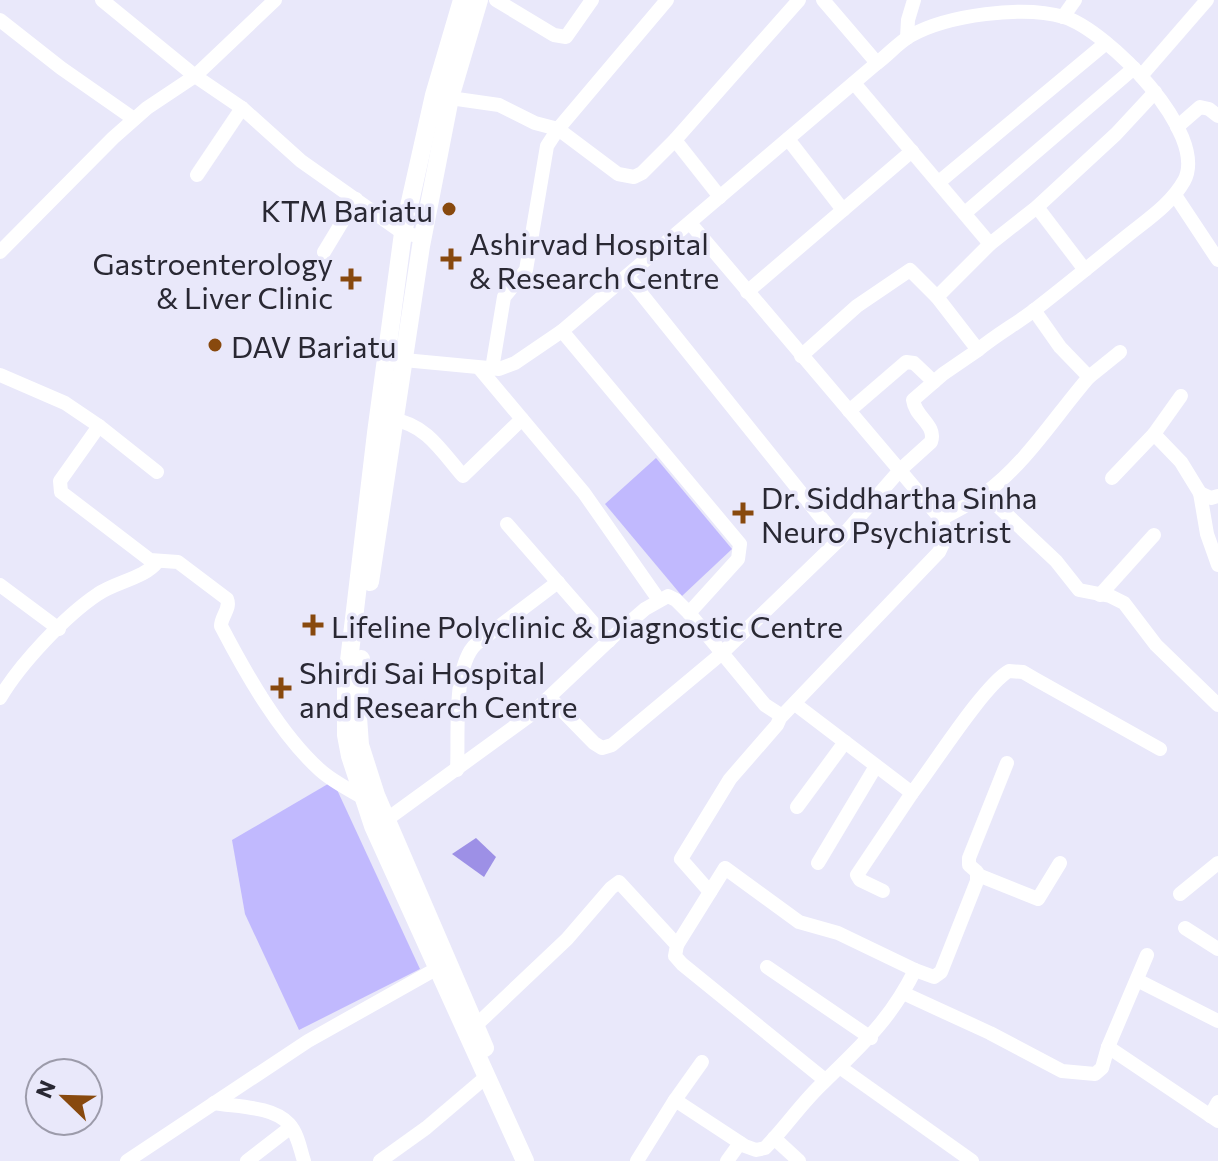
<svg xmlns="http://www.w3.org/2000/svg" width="1218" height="1161" font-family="Commissioner,sans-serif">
<rect width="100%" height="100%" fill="#e9e8fa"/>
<g fill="#c1b9fe">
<polygon points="656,458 732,549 682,596 605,504"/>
<polygon points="333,781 420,969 299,1030 245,914 232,840"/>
</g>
<polygon fill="#9d90e6" points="476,838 496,857 484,877 452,854"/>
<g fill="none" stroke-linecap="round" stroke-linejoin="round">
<g stroke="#fff" stroke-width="14">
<polyline points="102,0 195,76 242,108 301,161 403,233 423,237"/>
<polyline points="496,0 554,35 566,37 592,0"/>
<polyline points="1063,17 1075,0"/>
<polyline points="0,20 61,68 134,119"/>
<polyline points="907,38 908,20 914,0"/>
<polyline points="1141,76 1207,0"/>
<polyline points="854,83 990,244"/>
<polyline points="450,98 499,105 535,123 558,129 667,0"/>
<polyline points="1177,127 1200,107 1209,109 1218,116"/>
<polyline points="788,139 843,210"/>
<polyline points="675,140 720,197"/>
<polyline points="197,175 242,108"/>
<polyline points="939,182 1106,43"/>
<polyline points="1175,195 1218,260"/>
<polyline points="1037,207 1085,270"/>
<polyline points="965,213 1134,68"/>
<polyline points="0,252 113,138 147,108 195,76 275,0"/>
<polyline points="324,252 356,199"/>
<polyline points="627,276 839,540"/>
<polyline points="747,292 912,151"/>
<polyline points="937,297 990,244 1037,207 1116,134 1155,92"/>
<polyline points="1034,310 1060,347 1089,377 1120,352"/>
<path d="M 801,356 L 857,306 L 910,270 L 937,297 L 978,350 C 997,334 1018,323 1037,308 C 1068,284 1097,260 1127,236 C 1148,219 1171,204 1184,181 C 1210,134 1107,30 1064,17 C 1023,5 947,15 910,36 C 898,43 888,55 877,63"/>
<polyline points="396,357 404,360 499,369 515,363 562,331 877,63 823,0"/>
<polyline points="480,369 584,493 659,600"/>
<polyline points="492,369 504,297 526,270 547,146 558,129 618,174 634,177 642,173 675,140 799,0"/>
<polyline points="0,375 65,403 99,426 157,472"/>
<polyline points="849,411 906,362 914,363 934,382"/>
<path d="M 394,420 C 426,424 443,453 463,476 L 522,419"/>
<path d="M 99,426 L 60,481 L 61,492 L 150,560 L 178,562 L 227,599 C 231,609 221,616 221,626 C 246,674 280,734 320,770 C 332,781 348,789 362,797"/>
<polyline points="1154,434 1181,396"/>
<polyline points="1112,478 1154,434 1181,462 1200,493 1211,498 1218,496"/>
<polyline points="1200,493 1207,534 1218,565"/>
<polyline points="985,494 1056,561 1079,590 1110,596 1124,603 1156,645 1218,705"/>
<path d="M 941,519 C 955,511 971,504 984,494 C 1025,465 1056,415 1089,377"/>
<polyline points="507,524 609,641"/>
<polyline points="0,585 59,629"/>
<polyline points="1100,595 1154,535"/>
<polyline points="689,613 765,705 782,716 939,552 947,535 941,519 690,223"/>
<path d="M 0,698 C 20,664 65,616 98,594 C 115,582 145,578 157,562"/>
<path d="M 550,698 L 594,743 L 602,748 L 612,745 L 721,654 L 839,540 L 900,470 L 931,442 C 937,425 915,417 913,400 L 943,374 L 978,350"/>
<path d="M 795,704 L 912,793 C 933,766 984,685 1009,671 L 1023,672 L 1035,679 L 1160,749"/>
<path d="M 457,770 C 459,738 452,666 476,644 L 558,582"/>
<polyline points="797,807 845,742"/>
<polyline points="386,820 529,716 616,634 645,609 668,596 676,600 689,613 738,559 740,544 562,331"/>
<polyline points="818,863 876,766"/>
<polyline points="978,875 1038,899 1060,863"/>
<polyline points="883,891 860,880 857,875 912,793"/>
<polyline points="710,892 681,859 730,779 777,725 781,716"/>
<polyline points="1180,894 1218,863"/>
<polyline points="1185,928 1218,949"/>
<polyline points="767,967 871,1038"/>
<polyline points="915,970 934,977 941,972 977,881 977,872 969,865 969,858 1007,763"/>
<polyline points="1137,980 1218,1021"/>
<polyline points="903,993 990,1033 1062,1071 1095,1074 1102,1068 1108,1047 1147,955"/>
<polyline points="470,1031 567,939 611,888 619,882 677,945 675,956 682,964 825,1080"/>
<polyline points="1108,1047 1218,1121"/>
<polyline points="841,1068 972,1161"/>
<polyline points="675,1100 702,1062"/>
<path d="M 214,1103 C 237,1107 273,1106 289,1124 C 298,1134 300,1149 304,1161"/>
<polyline points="1210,1116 1218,1102"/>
<polyline points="774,1138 799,1161"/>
<polyline points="127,1161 308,1041 436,969"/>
<polyline points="247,1161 291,1127"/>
<polyline points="380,1161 426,1128 486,1077"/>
<path d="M 637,1161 L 675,1100 L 745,1146 L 756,1150 L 765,1148 C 786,1127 802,1102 824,1082 C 862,1045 891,1019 915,970 L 838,933 L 799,922 L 725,868 L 677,945"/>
<polyline points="727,1161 740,1143"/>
</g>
<g stroke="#fff" stroke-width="18">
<polyline points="462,0 434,95 403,233 376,433 346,686 346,735 350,756 373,826 525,1161"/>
<polyline points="370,582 421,246 450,98 479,0"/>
<polyline points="361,659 358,717 360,745 376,795 485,1048"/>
</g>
</g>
<g fill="#88490e" stroke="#e9e8fa" stroke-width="3">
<circle cx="449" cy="209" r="8"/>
<path d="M447 247h8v8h8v8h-8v8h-8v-8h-8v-8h8z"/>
<path d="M347 267h8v8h8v8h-8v8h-8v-8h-8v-8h8z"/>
<circle cx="215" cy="345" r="8"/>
<path d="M739 501h8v8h8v8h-8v8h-8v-8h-8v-8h8z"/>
<path d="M309 613h8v8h8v8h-8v8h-8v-8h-8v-8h8z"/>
<path d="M277 676h8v8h8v8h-8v8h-8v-8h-8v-8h8z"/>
</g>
<g text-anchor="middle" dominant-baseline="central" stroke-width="7" stroke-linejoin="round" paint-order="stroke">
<g font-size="30" fill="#292833" stroke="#e9e8fa" text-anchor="start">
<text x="433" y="209" text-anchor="end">KTM Bariatu</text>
<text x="469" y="242">Ashirvad Hospital<tspan x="469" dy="34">&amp; Research Centre</tspan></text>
<text x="333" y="262" text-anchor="end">Gastroenterology<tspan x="333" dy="34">&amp; Liver Clinic</tspan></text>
<text x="231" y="345">DAV Bariatu</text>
<text x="761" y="496">Dr. Siddhartha Sinha<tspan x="761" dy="34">Neuro Psychiatrist</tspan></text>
<text x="331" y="625">Lifeline Polyclinic &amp; Diagnostic Centre</text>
<text x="299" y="671">Shirdi Sai Hospital<tspan x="299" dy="34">and Research Centre</tspan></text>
</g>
</g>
<g transform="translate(64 1097) rotate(293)"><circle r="38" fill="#e9e8fa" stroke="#9c9baa" stroke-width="2"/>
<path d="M0-6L14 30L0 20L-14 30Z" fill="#88490e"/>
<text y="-12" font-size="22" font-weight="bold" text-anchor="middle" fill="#292833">N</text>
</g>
</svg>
